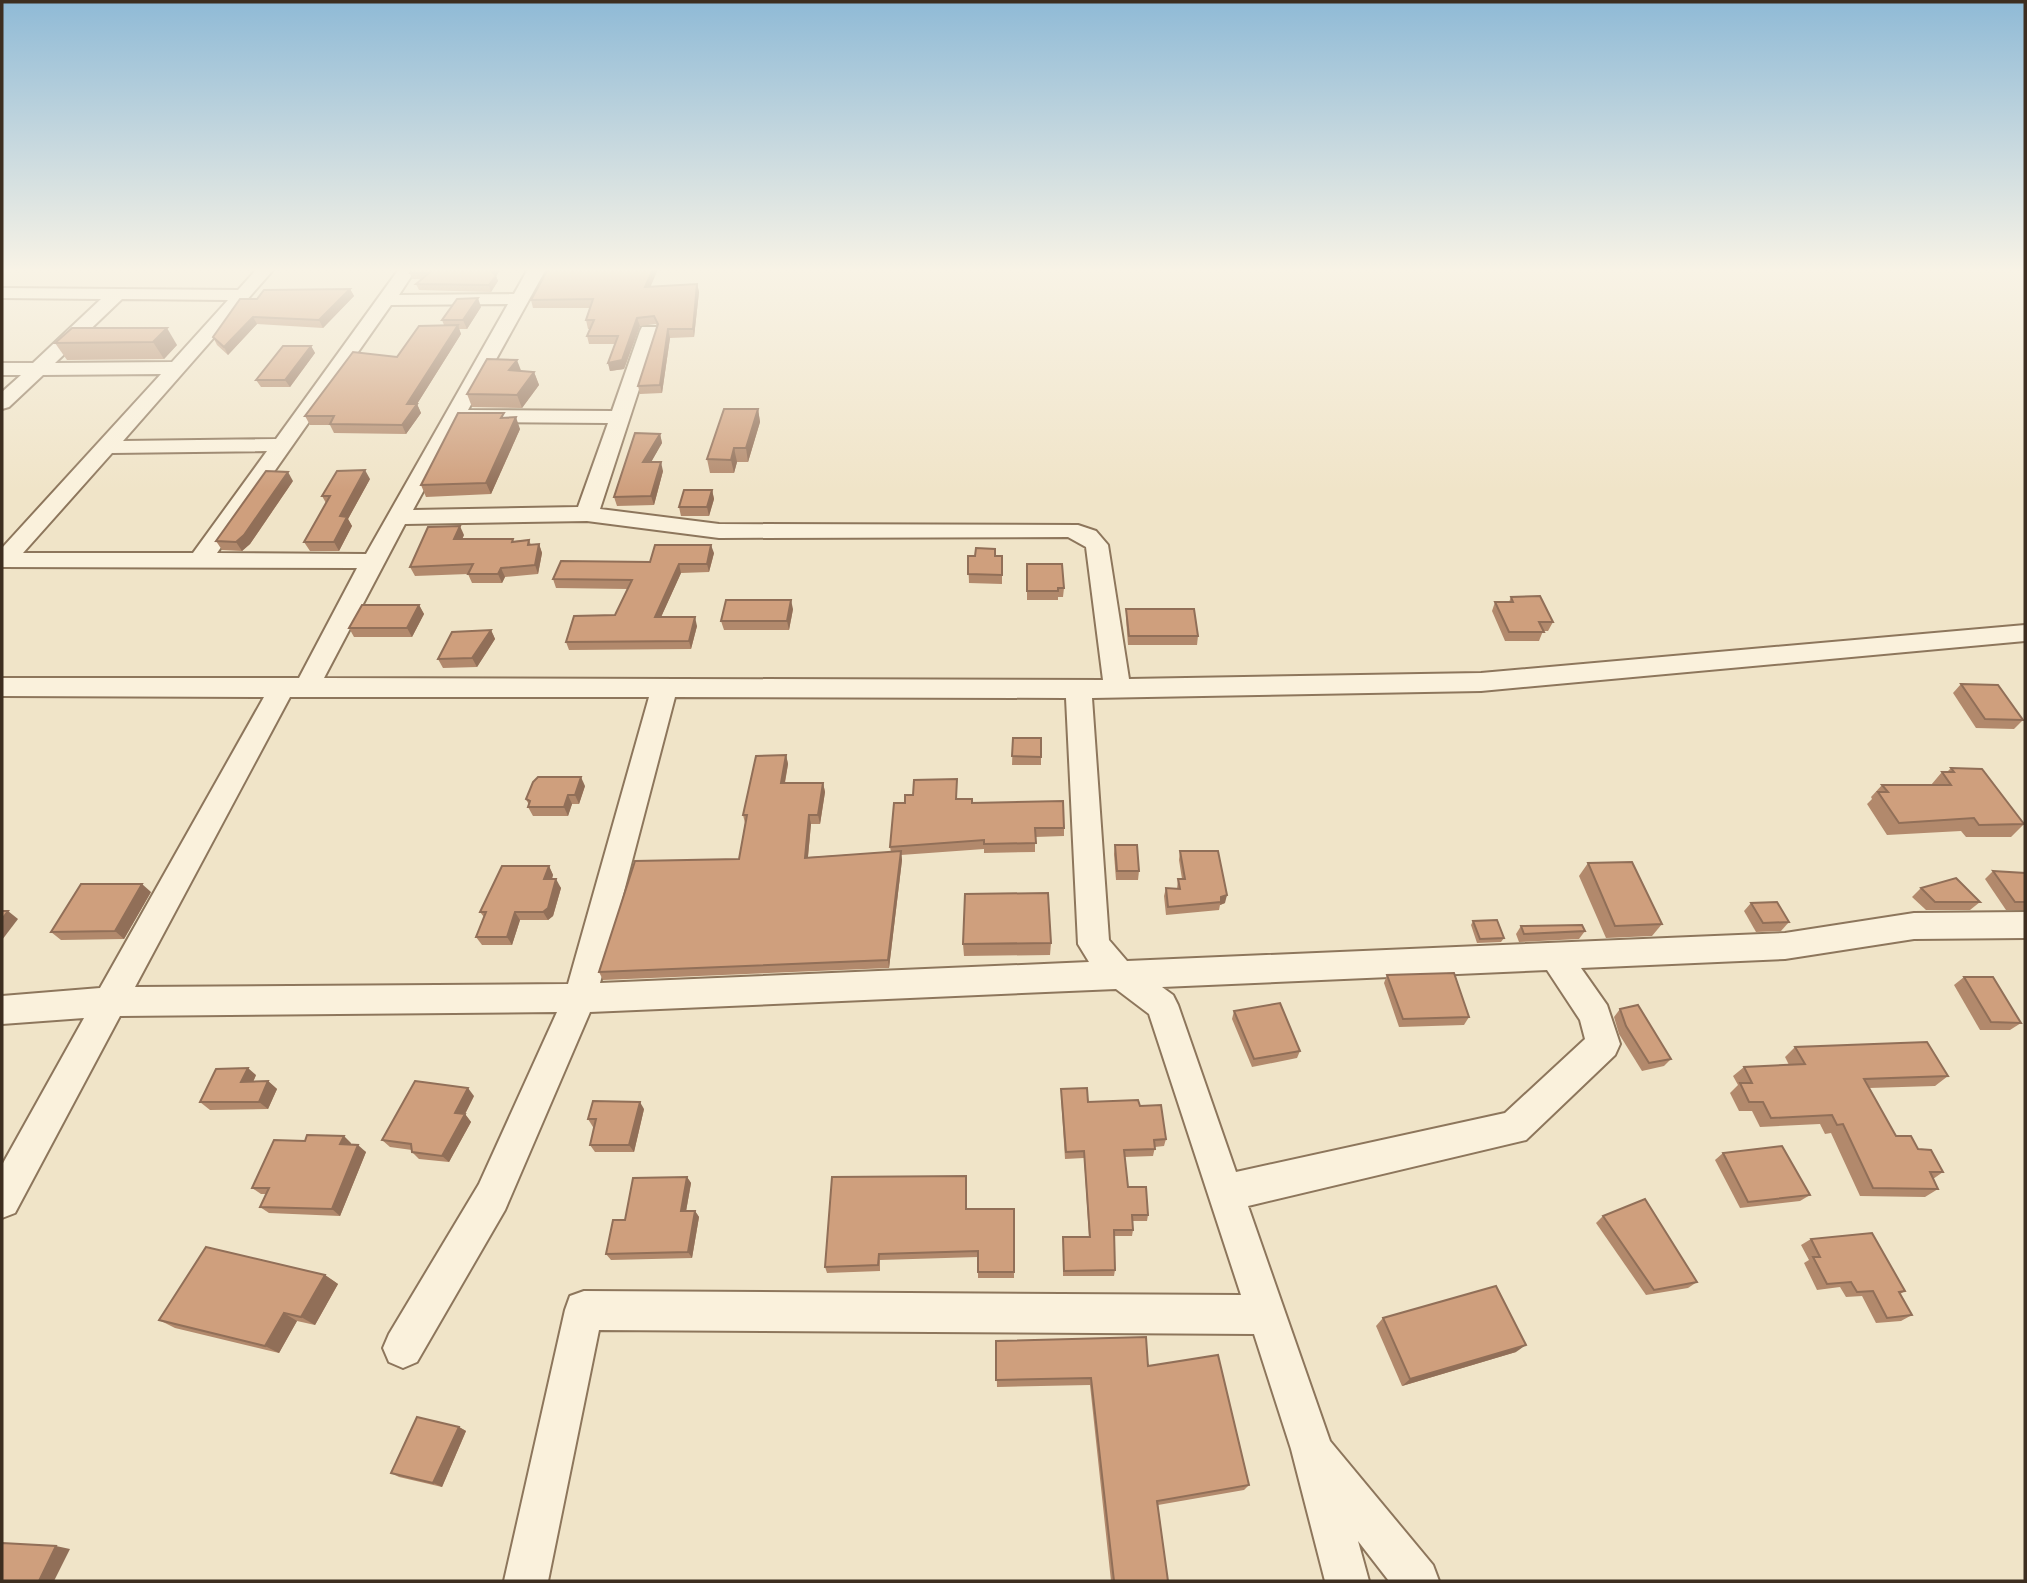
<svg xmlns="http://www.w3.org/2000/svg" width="2027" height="1583" font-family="'Libre Baskerville',serif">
<rect width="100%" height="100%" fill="#f0e4c8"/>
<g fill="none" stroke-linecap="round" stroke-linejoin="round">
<g stroke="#8d765c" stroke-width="4">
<path id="minor" d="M 257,269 L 274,269 L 123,441 L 276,439 L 399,269 L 416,269 L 399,295 L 514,294 L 528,269 L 546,269 L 468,410 L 612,411 L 640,331 L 642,327 L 656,327 L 658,331 L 600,509 L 719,524 L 1078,525 L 1096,531 L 1108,545 L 1129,679 L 1481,673 L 2025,625 L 2025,641 L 1481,691 L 1092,698 L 1109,940 L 1127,961 L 1785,933 L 1914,913 L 2025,912 L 2025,938 L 1914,939 L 1785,959 L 1581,968 L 1607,1005 L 1620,1044 L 1615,1055 L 1526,1140 L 1248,1206 L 1330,1441 L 1433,1565 L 1439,1581 L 1389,1581 L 1358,1541 L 1369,1581 L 1325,1581 L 1291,1449 L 1254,1334 L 599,1330 L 548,1581 L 504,1581 L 565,1310 L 570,1296 L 584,1291 L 1241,1295 L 1149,1014 L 1116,989 L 590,1012 L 505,1210 L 417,1362 L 403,1368 L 389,1362 L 383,1348 L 389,1334 L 479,1184 L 557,1012 L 120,1016 L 15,1213 L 2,1218 L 2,1165 L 84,1018 L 2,1024 L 2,996 L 100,988 L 264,697 L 2,696 L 2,678 L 299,678 L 357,568 L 2,567 L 2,548 L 161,374 L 43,375 L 9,407 L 2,409 L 2,392 L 21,375 L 2,375 L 2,363 L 33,363 L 101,299 L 2,298 L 2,288 L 238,290 ZM 122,299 L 228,300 L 172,362 L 55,363 ZM 508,304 L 366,554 L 217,553 L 391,305 ZM 462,420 L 469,422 L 608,423 L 578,507 L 413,510 ZM 267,451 L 193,553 L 23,553 L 112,453 ZM 587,521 L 719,538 L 1068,537 L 1086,547 L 1103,680 L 324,678 L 405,524 ZM 290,697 L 649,697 L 568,984 L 135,987 ZM 675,697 L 1066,698 L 1078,944 L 1089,962 L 600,983 ZM 1547,970 L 1580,1020 L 1585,1039 L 1505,1113 L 1236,1172 L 1178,1005 L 1173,995 L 1162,987 Z"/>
</g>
<use href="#minor" fill="#faf1dc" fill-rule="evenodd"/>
</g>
<g fill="#b2896c">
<polygon points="412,269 501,269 496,276 498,281 491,292 419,290 416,284 421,279 412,279 410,273"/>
<polygon points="548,269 658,269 650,287 697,284 699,292 694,337 670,338 662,393 640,394 638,386 657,327 656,324 640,326 624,369 610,371 608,363 615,344 589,344 587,336 590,329 588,329 586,320 590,308 533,308 531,300"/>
<polygon points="350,289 354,296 323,328 257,324 228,355 217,345 213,337 257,299"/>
<polygon points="481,307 467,329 459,329 461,334 417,404 421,413 406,434 334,433 330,425 310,425 305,416 444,325 442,320"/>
<polygon points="72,328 177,345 164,359 67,360 55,343"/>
<polygon points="311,346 315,353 290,387 261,387 256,380"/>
<polygon points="521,371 534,372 539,385 522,408 472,407 467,394"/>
<polygon points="758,409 760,422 748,462 737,462 734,473 710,473 707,459"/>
<polygon points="506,418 520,429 491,494 426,497 421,485"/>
<polygon points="660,434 662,443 651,462 663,471 654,505 617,506 614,497"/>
<polygon points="370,479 348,519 352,526 339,551 310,551 304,542 326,503 322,496"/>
<polygon points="293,481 250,544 242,551 222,550 216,541"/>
<polygon points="712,490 714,499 709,516 681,516 679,507"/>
<polygon points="464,535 462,539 514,541 529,540 531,545 539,544 542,553 538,574 505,577 502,583 472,583 468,574 415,576 410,567"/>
<polygon points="714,553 709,572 681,573 661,617 697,626 691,649 569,650 566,642 615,615 628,589 556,588 553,579 650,562"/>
<polygon points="968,556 1002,556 1002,584 969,583"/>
<polygon points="1027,564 1064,588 1063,597 1058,597 1058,600 1027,600"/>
<polygon points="1511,597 1553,622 1548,631 1543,631 1539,641 1505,641 1492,611 1495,602 1509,602"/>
<polygon points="419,605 424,614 412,637 354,637 349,628"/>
<polygon points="793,609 789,630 724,630 721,621"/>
<polygon points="1126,609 1198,636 1197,645 1128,645 1126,618"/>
<polygon points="491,630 495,639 477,667 443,668 438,659"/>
<polygon points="1961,684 2023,720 2014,729 1976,728 1953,693"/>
<polygon points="1013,738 1041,738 1041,765 1012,765"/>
<polygon points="786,755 788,764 785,783 823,783 825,792 820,824 811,824 808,857 891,852 890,847 905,803 913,795 957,779 957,799 1064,828 1064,836 1035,837 1035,852 984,853 984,849 901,855 902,860 889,968 603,980 599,972 739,859 745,823 743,815"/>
<polygon points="1951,768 2024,824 2011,837 1966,837 1961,831 1887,835 1867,804 1872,799 1871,797 1882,785 1931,785 1942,772 1947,772"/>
<polygon points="585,786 579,804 572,804 568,816 533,816 528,807 529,805 526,799"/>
<polygon points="1115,845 1139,871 1138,880 1116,880 1114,854"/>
<polygon points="1180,851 1225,903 1220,905 1219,910 1166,915 1164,896 1166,888 1177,889 1178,879 1182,879 1179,860"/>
<polygon points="1588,863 1662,924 1652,936 1606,938 1579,876"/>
<polygon points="549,866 553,875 552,879 561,888 553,916 548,920 520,920 512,945 482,945 476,937 484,917 480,912"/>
<polygon points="1993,871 2025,873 2025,910 2006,910 1985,879"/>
<polygon points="1921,888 1980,902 1970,910 1926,910 1912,897"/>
<polygon points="151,892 124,939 61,940 51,932"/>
<polygon points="1751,903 1789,922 1781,931 1756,932 1744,911"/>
<polygon points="1473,921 1504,938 1501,942 1477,943 1471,925"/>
<polygon points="1521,926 1585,931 1579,939 1519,942 1516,934"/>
<polygon points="1051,943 1050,955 964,956 963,944"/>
<polygon points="1387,975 1469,1017 1464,1025 1399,1027 1384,983"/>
<polygon points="1964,977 2021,1023 2010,1030 1980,1030 1954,985"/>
<polygon points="1620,1009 1671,1059 1664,1066 1642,1071 1619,1034 1614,1017"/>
<polygon points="1234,1011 1300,1051 1297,1058 1252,1067 1232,1019"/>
<polygon points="1795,1047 1948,1076 1935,1086 1869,1088 1896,1136 1918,1149 1943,1172 1933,1179 1938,1189 1925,1197 1860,1196 1831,1133 1825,1134 1820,1124 1760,1127 1752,1111 1739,1111 1730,1093 1738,1085 1733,1076 1744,1067 1789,1065 1785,1057"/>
<polygon points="256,1075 253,1082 268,1081 277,1089 268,1109 210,1110 200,1102"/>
<polygon points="1061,1089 1088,1102 1140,1106 1166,1139 1164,1146 1155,1147 1153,1156 1125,1157 1128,1187 1148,1215 1147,1221 1133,1221 1133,1230 1132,1236 1114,1236 1115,1270 1114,1276 1063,1276 1063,1237 1089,1237 1084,1158 1065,1159 1061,1097"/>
<polygon points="474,1096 465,1114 471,1122 449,1162 419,1159 412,1152 412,1150 390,1147 382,1140"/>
<polygon points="644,1109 634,1152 595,1152 590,1145 594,1127 593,1127 588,1119"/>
<polygon points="351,1143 351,1145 366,1152 340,1216 269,1213 260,1207 266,1194 261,1194 252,1188"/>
<polygon points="1723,1153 1810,1195 1800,1201 1740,1208 1715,1160"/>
<polygon points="687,1177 691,1183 686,1211 695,1211 699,1217 692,1258 611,1260 606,1254 625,1220"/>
<polygon points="967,1209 1014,1209 1014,1278 978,1278 978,1257 880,1260 880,1271 827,1273 825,1267"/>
<polygon points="1603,1216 1697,1282 1688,1288 1646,1295 1596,1223"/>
<polygon points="1811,1239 1905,1291 1900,1294 1912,1315 1901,1321 1876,1323 1862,1296 1846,1297 1840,1287 1817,1290 1804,1263 1809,1260 1801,1245"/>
<polygon points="325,1275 338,1284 315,1325 297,1321 279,1353 175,1328 159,1320"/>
<polygon points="1383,1318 1516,1352 1402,1386 1376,1326"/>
<polygon points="996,1341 1148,1366 1249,1485 1244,1490 1158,1505 1168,1581 1111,1581 1090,1385 997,1387"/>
<polygon points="459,1427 466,1431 442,1487 399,1477 391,1473"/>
</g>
<g fill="#916f58">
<polygon points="494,269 501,269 496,276 498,281 491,292 489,285 492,272"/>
<polygon points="653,269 658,269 647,295 645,287"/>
<polygon points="697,284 699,292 694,337 693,329"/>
<polygon points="350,289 354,296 323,328 319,320"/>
<polygon points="478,298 481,307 467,329 463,320"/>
<polygon points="253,317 257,324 228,355 224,347"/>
<polygon points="637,318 640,326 624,369 610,371 608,363"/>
<polygon points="458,325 461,334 417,404 421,413 406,434 402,425 407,404"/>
<polygon points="167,328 177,345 164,359 153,342"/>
<polygon points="668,329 670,338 662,393 660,385"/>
<polygon points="311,346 315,353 290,387 285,380"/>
<polygon points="517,360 522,373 509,370"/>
<polygon points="534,372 539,385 522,408 517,395"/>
<polygon points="758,409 760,422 748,462 746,448"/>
<polygon points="516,417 520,429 491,494 486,483"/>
<polygon points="660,434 662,443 646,471 643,462"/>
<polygon points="734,448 737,462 734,473 731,460"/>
<polygon points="661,462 663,471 654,505 651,496"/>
<polygon points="365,470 370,479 348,519 352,526 339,551 334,542 340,516"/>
<polygon points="288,472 293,481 250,544 242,551 236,542"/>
<polygon points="712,490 714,499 709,516 707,507"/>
<polygon points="460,526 464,535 458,548 454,539"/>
<polygon points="539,544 542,553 538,574 535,565"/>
<polygon points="711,545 714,553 709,572 707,564"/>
<polygon points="679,564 681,573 657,626 655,617"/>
<polygon points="501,568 505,577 502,583 498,574"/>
<polygon points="791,600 793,609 789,630 787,621"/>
<polygon points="419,605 424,614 412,637 407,628"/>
<polygon points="695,617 697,626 691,649 689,641"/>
<polygon points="491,630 495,639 477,667 472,658"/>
<polygon points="786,755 788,764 783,792 781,783"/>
<polygon points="581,777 585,786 579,804 575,795"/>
<polygon points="823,783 825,792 820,824 818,815"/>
<polygon points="568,795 572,804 568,816 564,807"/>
<polygon points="809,815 811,824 807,866 805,858"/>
<polygon points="901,851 902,860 889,968 888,960"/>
<polygon points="549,866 553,875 549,888 544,879"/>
<polygon points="556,879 561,888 553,916 548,920 543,912"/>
<polygon points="142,884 151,892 124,939 115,931"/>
<polygon points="1227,895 1225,903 1220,905 1221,897"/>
<polygon points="8,911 18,919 2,940 2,919"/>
<polygon points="515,912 520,920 512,945 507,937"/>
<polygon points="248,1068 256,1075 250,1089 241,1082"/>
<polygon points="268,1081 277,1089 268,1109 259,1102"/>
<polygon points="468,1088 474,1096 462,1120 455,1113"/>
<polygon points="640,1102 644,1109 634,1152 629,1145"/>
<polygon points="465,1114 471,1122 449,1162 442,1156"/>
<polygon points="344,1136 351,1143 348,1151 340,1144"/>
<polygon points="358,1145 366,1152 340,1216 332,1209"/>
<polygon points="687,1177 691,1183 685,1217 681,1211"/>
<polygon points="695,1211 699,1217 692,1258 688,1252"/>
<polygon points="325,1275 338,1284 315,1325 301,1317"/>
<polygon points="284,1313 297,1321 279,1353 265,1346"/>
<polygon points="1526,1345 1516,1352 1402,1386 1410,1379"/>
<polygon points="459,1427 466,1431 442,1487 433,1483"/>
<polygon points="56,1546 70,1549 54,1581 39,1581"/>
</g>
<g fill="#cf9f7d" stroke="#916f58" stroke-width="2">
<polygon points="412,269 494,269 492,272 496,275 489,285 416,284 429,273 410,273"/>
<polygon points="548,269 653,269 645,287 697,284 693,329 668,329 660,385 638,386 658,324 654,316 637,318 622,360 608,363 618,336 587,336 594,320 586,320 593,299 531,300"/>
<polygon points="350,289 319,320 253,317 224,347 213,337 240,299 257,299 264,290"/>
<polygon points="478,298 463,320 442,320 457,299"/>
<polygon points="458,325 407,404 417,404 402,425 330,424 334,416 305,416 353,352 397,357 419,326"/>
<polygon points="72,328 167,328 153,342 55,343"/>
<polygon points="283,346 311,346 285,380 256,380"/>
<polygon points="487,359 517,360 509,370 534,372 517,395 467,394"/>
<polygon points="724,409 758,409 746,448 734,448 731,460 707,459"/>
<polygon points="458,413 504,413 501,418 516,417 486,483 421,485"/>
<polygon points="635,433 660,434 643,462 661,462 651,496 614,497"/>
<polygon points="365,470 340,516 347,517 334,542 304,542 330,496 322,496 337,471"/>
<polygon points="266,471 288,472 244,535 236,542 216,541"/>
<polygon points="684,490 712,490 707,507 679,507"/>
<polygon points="460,526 454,539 513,539 512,542 529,540 528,545 539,544 535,565 501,568 498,574 468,574 473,564 410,567 428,527"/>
<polygon points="655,545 711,545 707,564 679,564 655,617 695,617 689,641 566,642 574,616 615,615 632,580 553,579 561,561 650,562"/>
<polygon points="976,548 995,549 995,556 1002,556 1002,575 968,574 968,556 975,556"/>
<polygon points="1027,564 1062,564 1064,588 1058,588 1058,591 1027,591"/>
<polygon points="1540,596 1553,622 1539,622 1544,632 1509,632 1495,602 1513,602 1511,597"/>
<polygon points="726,600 791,600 787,621 721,621"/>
<polygon points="362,605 419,605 407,628 349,628"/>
<polygon points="1126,609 1194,609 1198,636 1129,636"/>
<polygon points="491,630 472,658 438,659 452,632"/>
<polygon points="1961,684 1998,685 2023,720 1985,719"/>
<polygon points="1013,738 1041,738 1041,757 1012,756"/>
<polygon points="786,755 781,783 823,783 818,815 809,815 805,858 901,851 888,960 599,972 635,861 739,859 747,815 743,815 756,756"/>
<polygon points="1951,768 1982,769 2024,824 1979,825 1974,818 1899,823 1878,792 1888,792 1882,785 1951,785 1942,772 1954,772"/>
<polygon points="538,777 581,777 575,795 568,795 564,807 528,807 530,801 526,799 533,782"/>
<polygon points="957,779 956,799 972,799 972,803 1063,801 1064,828 1035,828 1036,843 984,844 984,840 890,847 894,803 905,803 905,795 913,795 914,780"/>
<polygon points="1115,845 1137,845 1139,871 1117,871"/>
<polygon points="1180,851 1218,851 1227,895 1221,897 1221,902 1168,907 1166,888 1180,889 1178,879 1185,879"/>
<polygon points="1632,862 1662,924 1615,926 1588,863"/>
<polygon points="502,866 549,866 544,879 556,879 548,908 543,912 515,912 507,937 476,937 486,912 480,912"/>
<polygon points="1993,871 2025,873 2025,902 2015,902"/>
<polygon points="1956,878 1980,902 1935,902 1921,888"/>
<polygon points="81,884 142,884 115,931 51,932"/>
<polygon points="1048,893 1051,943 963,944 965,894"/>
<polygon points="1777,902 1789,922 1763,923 1751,903"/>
<polygon points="2,911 8,911 2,919"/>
<polygon points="1497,920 1504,938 1480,939 1473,921"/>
<polygon points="1582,925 1585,931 1524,934 1521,926"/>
<polygon points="1454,973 1469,1017 1403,1019 1387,975"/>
<polygon points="1964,977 1993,977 2021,1023 1991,1022"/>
<polygon points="1280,1003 1300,1051 1254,1059 1234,1011"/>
<polygon points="1638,1005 1671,1059 1649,1063 1626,1026 1620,1009"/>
<polygon points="1927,1042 1948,1076 1864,1079 1896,1136 1911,1136 1918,1149 1931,1150 1943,1172 1930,1172 1938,1189 1873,1188 1843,1124 1837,1125 1832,1115 1771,1118 1763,1102 1749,1102 1740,1083 1752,1083 1744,1067 1805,1064 1795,1047"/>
<polygon points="248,1068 241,1082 268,1081 259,1102 200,1102 216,1069"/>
<polygon points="415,1081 468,1088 455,1113 465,1114 442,1156 412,1152 411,1144 382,1140"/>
<polygon points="1087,1088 1088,1102 1138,1100 1140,1106 1161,1105 1166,1139 1154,1140 1155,1149 1124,1150 1128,1187 1146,1187 1148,1215 1132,1215 1133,1230 1114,1230 1115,1270 1064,1271 1063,1237 1090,1237 1084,1151 1066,1152 1061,1089"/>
<polygon points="593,1101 640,1102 629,1145 590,1145 596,1119 588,1119"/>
<polygon points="307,1135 344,1136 340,1144 358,1145 332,1209 260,1207 269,1188 252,1188 274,1140 305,1141"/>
<polygon points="1782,1146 1810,1195 1748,1202 1723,1153"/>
<polygon points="966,1176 966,1209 1014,1209 1014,1272 978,1272 978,1251 879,1254 878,1265 825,1267 832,1177"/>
<polygon points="687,1177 681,1211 695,1211 688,1252 606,1254 613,1220 625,1220 633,1178"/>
<polygon points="1645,1199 1697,1282 1654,1290 1603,1216"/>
<polygon points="1872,1233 1905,1291 1899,1292 1912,1315 1887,1318 1873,1291 1857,1292 1851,1282 1827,1284 1813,1257 1820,1257 1811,1239"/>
<polygon points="206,1247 325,1275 301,1317 284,1313 265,1346 159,1320"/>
<polygon points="1496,1286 1526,1345 1410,1379 1383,1318"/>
<polygon points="1146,1337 1148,1366 1218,1355 1249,1485 1157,1501 1168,1581 1114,1581 1091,1378 996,1380 996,1341"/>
<polygon points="417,1417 459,1427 433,1483 391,1473"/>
<polygon points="2,1543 56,1546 39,1581 2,1581"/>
</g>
<linearGradient id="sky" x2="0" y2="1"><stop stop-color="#8fbad6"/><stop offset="0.55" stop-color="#f8f3e6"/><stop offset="1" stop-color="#f8f3e6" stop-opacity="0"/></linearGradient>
<rect width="2027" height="491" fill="url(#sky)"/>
<rect width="2027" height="1583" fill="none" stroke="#3d2e20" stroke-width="7"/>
</svg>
